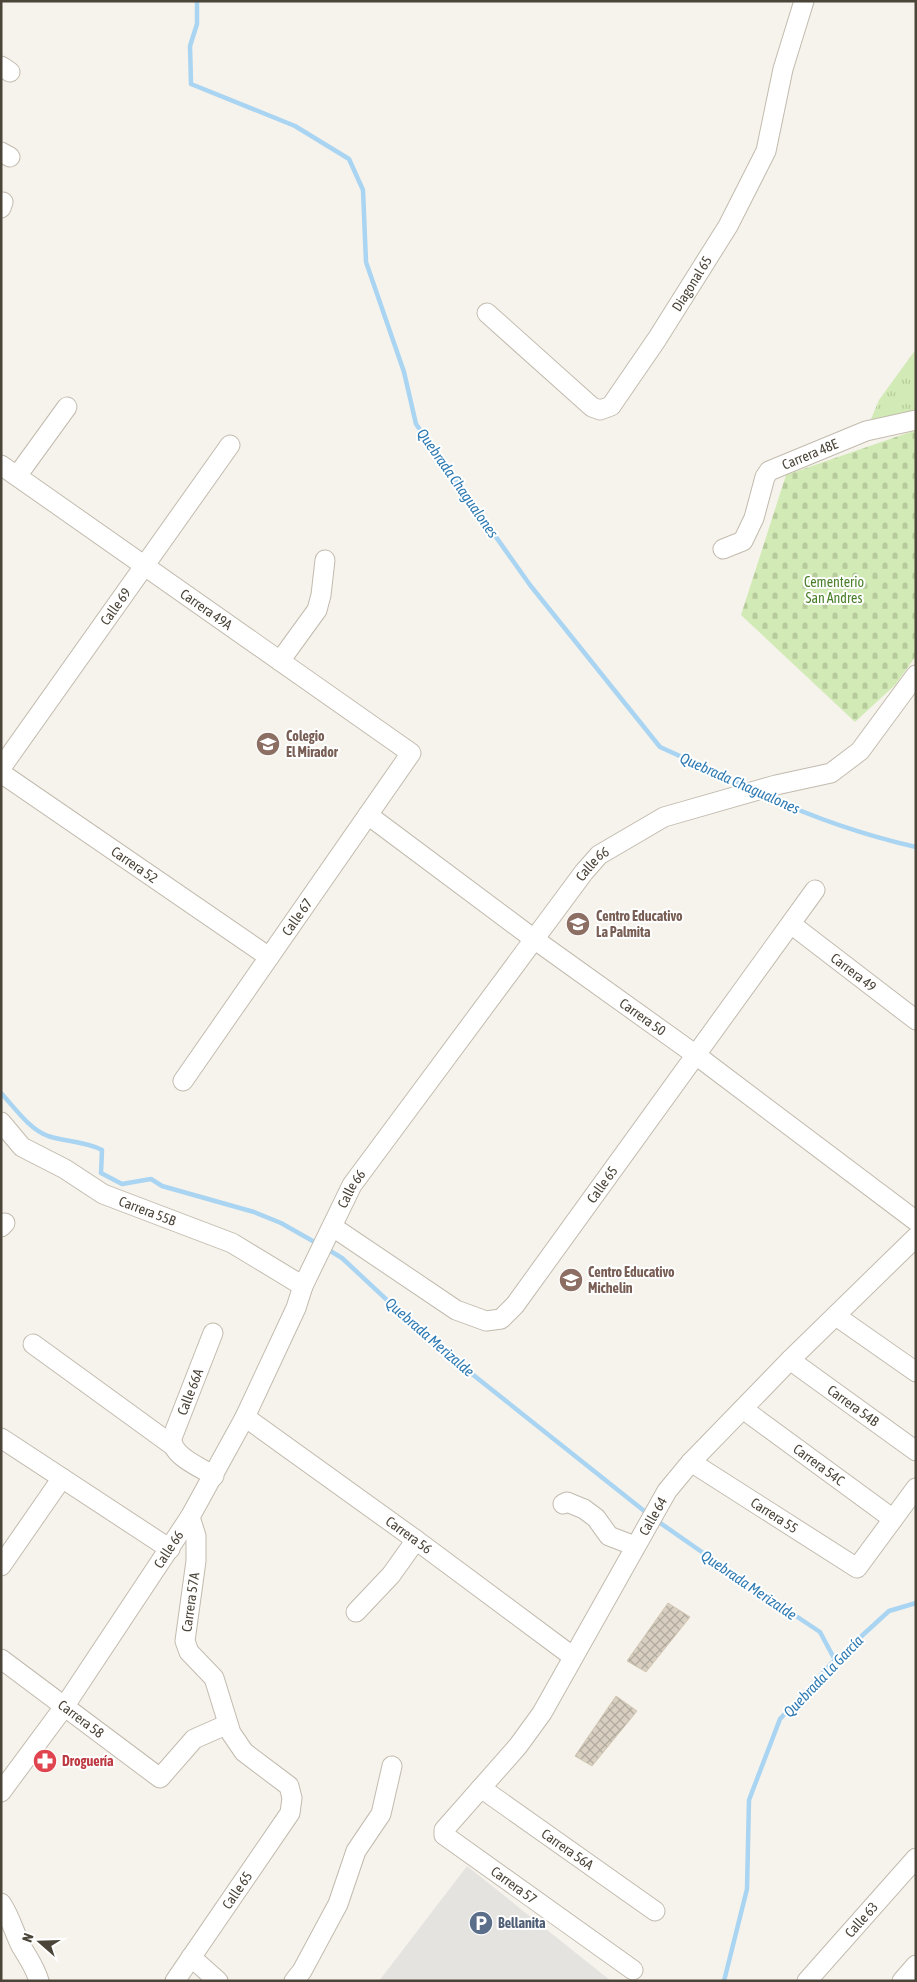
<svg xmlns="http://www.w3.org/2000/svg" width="917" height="1982" font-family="'Asap Condensed',sans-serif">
<defs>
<pattern id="cemetery-stones" width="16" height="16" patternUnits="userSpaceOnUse" patternTransform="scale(1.25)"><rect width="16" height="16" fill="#d2eab5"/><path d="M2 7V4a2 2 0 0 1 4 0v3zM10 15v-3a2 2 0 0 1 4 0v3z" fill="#b6ca9c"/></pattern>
<pattern id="park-tufts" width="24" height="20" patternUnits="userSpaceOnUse" patternTransform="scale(1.25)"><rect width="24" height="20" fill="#d2eab5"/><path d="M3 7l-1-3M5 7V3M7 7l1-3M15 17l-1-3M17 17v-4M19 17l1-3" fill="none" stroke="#b6ca9c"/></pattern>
<pattern id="building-cross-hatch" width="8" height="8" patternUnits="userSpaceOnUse" patternTransform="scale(1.25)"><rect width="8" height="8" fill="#d8cfc1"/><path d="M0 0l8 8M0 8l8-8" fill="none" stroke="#b1aa9e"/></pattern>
</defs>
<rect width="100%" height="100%" fill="#f6f3ec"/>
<polygon fill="url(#cemetery-stones)" points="916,430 916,656 895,685 855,722 741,615 786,475"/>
<polygon fill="url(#park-tufts)" points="916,349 916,420 866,431 879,400"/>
<polygon fill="#e5e3e0" points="467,1866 611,1981 379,1981"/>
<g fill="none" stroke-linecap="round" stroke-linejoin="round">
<g stroke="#a9d4f2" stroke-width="4.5">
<polyline points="197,1 197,24 190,46 191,84 295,126 349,159 363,190 366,262 404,372 416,424 530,585 660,747 748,787"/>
<path d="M 764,795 C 812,817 863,835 916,847"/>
<path d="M 1,1093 C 15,1108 29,1129 48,1136 C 66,1142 85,1141 102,1150 L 101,1173 L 122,1184 L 151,1179 L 162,1186 L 254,1212 L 281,1223 L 318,1244"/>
<polyline points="327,1249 342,1258 433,1343 648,1514"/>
<polyline points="656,1520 742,1580 820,1632 835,1660"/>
<polyline points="724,1981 747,1889 749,1800 780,1719 831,1664 889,1611 916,1603"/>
</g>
</g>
<g fill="url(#building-cross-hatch)" stroke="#d3c7b4">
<polygon points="668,1603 690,1617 646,1672 627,1661"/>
<polygon points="616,1696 637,1711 592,1766 575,1756"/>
</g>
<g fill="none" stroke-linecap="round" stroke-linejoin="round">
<g stroke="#c2bbae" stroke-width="21">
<g id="minor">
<polyline points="1,66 10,72"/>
<polyline points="1,152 10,157"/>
<polyline points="1,208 3,202"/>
<path id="s1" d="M 487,313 L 592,407 L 600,410 L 611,406 L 657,339 L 728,226 L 766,151 L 783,69 L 804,1"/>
<path id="s2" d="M 1,465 L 411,753 L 183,1081"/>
<polyline points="17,476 67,407"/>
<path id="s3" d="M 723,549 L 743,541 L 754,518 L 765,477 L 769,471 L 866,431 L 916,420"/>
<polyline points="280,661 317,610 321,595 325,560"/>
<path id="s4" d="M 1,768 L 230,445"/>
<path id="s5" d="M 1,773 L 269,957"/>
<path id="s6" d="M 368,815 L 534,939 L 696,1055 L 916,1221"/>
<path id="s7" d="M 791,924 L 916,1020"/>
<path id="s8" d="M 1,1122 L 22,1147 L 65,1169 L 103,1194 L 232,1243 L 303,1286"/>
<polyline points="1,1227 5,1223"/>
<path id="s9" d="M 333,1227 L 456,1310 L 486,1321 L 501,1319 L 515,1305 L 815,890"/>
<polyline points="836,1316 916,1372"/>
<path d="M 213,1333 L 172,1438 C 171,1456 200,1467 214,1476"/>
<polyline points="33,1344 172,1445"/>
<path id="s10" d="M 790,1360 L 916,1451"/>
<path id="s11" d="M 743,1409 L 893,1519"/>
<path id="s12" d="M 245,1417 L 416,1540 L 572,1656"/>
<polyline points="1,1438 170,1549"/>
<path id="s13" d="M 691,1462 L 857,1568 L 916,1488"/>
<polyline points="563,1504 567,1502 584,1509 596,1518 609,1536 635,1546"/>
<polyline points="1,1566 62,1478"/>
<polyline points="356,1612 391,1575 416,1540"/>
<path id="s14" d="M 1,1659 L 160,1778 L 194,1739 L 228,1724"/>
<path id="s15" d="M 481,1788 L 655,1911"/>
<path id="s16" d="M 1,1792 L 64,1707 L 190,1517 L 245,1417 L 296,1308 L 303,1286 L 352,1185 L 584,872 L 599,855 L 664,817 L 776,785 L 831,773 L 860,751 L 916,675"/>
<path d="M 1,1903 C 10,1916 14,1932 21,1946 C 28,1958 35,1967 39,1981"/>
<polyline points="191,1957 218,1981"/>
<path id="s17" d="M 633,1970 L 444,1835 L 444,1830 L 518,1746 L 542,1713 L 667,1491 L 691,1462 L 790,1360 L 916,1237"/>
<path id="s18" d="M 175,1981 L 290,1813 L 292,1798 L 289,1786 L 244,1752 L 231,1733 L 214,1678 L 189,1652 L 185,1641 L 196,1561 L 196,1536 L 190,1517"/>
<polyline points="294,1981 302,1971 338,1904 356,1851 381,1814 392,1766"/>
<path id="s19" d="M 807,1981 L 916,1858"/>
<polyline points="902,1981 916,1965"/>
</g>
</g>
<use href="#minor" stroke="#fff" stroke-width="19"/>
</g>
<defs>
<g id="school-disc" transform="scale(1.25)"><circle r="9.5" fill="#8d6e63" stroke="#fff"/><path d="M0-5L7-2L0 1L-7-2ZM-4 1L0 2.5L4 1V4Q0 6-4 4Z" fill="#fff"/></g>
<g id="pharmacy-disc" transform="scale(1.25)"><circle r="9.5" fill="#e0444e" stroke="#fff"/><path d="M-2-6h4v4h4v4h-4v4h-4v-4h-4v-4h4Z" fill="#fff"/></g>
<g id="parking-disc" transform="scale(1.25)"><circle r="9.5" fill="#5c6f8a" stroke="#fff"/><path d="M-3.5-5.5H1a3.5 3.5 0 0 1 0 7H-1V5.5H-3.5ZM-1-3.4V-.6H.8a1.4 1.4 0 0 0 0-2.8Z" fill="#fff"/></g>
</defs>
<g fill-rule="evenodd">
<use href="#school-disc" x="268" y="744"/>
<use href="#school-disc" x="578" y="924"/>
<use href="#school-disc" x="571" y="1280"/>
<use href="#pharmacy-disc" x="45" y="1761"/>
<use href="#parking-disc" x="481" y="1923"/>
</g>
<g text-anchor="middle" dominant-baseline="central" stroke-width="4" stroke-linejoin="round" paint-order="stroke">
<g font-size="14" fill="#4b4439" stroke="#fff">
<text stroke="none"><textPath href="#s1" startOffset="308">Diagonal 65</textPath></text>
<text stroke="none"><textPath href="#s3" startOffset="141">Carrera 48E</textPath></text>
<text stroke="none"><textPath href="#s4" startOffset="198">Calle 69</textPath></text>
<text stroke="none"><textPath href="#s2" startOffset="251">Carrera 49A</textPath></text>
<text stroke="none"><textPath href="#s5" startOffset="162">Carrera 52</textPath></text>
<text stroke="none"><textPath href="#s16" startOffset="1105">Calle 66</textPath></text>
<text transform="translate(297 917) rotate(-55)">Calle 67</text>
<text stroke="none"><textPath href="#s7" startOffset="79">Carrera 49</textPath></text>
<text stroke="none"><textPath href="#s6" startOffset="341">Carrera 50</textPath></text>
<text stroke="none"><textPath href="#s9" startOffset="364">Calle 65</textPath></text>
<text stroke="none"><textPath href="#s16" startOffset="700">Calle 66</textPath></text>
<text stroke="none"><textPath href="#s8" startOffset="174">Carrera 55B</textPath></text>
<text transform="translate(190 1392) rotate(-69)">Calle 66A</text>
<text stroke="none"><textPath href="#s10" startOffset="78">Carrera 54B</textPath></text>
<text stroke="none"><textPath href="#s11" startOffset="94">Carrera 54C</textPath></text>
<text stroke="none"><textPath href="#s13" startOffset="99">Carrera 55</textPath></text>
<text stroke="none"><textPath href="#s17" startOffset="616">Calle 64</textPath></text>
<text stroke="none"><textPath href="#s12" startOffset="202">Carrera 56</textPath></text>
<text stroke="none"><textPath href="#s16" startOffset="295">Calle 66</textPath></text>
<text stroke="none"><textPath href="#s18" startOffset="455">Carrera 57A</textPath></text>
<text stroke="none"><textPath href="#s14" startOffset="100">Carrera 58</textPath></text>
<text stroke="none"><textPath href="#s15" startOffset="106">Carrera 56A</textPath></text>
<text transform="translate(514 1885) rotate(36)">Carrera 57</text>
<text stroke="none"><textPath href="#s18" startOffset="110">Calle 65</textPath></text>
<text stroke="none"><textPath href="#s19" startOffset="82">Calle 63</textPath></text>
</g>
<g font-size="14" fill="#4a7f2a" stroke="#fff">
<text x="834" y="582">Cementerio<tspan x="834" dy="16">San Andres</tspan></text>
</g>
<g font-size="14" font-weight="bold" fill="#785e54" stroke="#fff" text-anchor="start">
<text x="286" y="736">Colegio<tspan x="286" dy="16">El Mirador</tspan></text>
<text x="596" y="916">Centro Educativo<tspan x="596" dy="16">La Palmita</tspan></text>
<text x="588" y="1272">Centro Educativo<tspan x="588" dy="16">Michelin</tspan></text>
</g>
<g font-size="14" font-weight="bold" fill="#be3a42" stroke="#fff" text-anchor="start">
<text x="62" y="1761">Droguería</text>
</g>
<g font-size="14" font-weight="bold" fill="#4e5e75" stroke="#fff" text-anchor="start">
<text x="498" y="1923">Bellanita</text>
</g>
<g font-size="15" font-style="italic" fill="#2e7ab2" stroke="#fff">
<text transform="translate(458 483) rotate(55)">Quebrada Chagualones</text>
<text transform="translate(740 783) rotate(24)">Quebrada Chagualones</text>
<text transform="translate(430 1337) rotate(41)">Quebrada Merizalde</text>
<text transform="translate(749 1585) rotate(34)">Quebrada Merizalde</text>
<text transform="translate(823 1676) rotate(-46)">Quebrada La García</text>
</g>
</g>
<rect width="917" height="1982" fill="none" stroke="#4b4439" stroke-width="5"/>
<g transform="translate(40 1942) rotate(290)" stroke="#ffffff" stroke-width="4" paint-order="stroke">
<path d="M0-4L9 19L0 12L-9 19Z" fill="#4b4439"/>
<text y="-8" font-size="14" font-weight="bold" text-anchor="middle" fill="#4b4439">N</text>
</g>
</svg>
